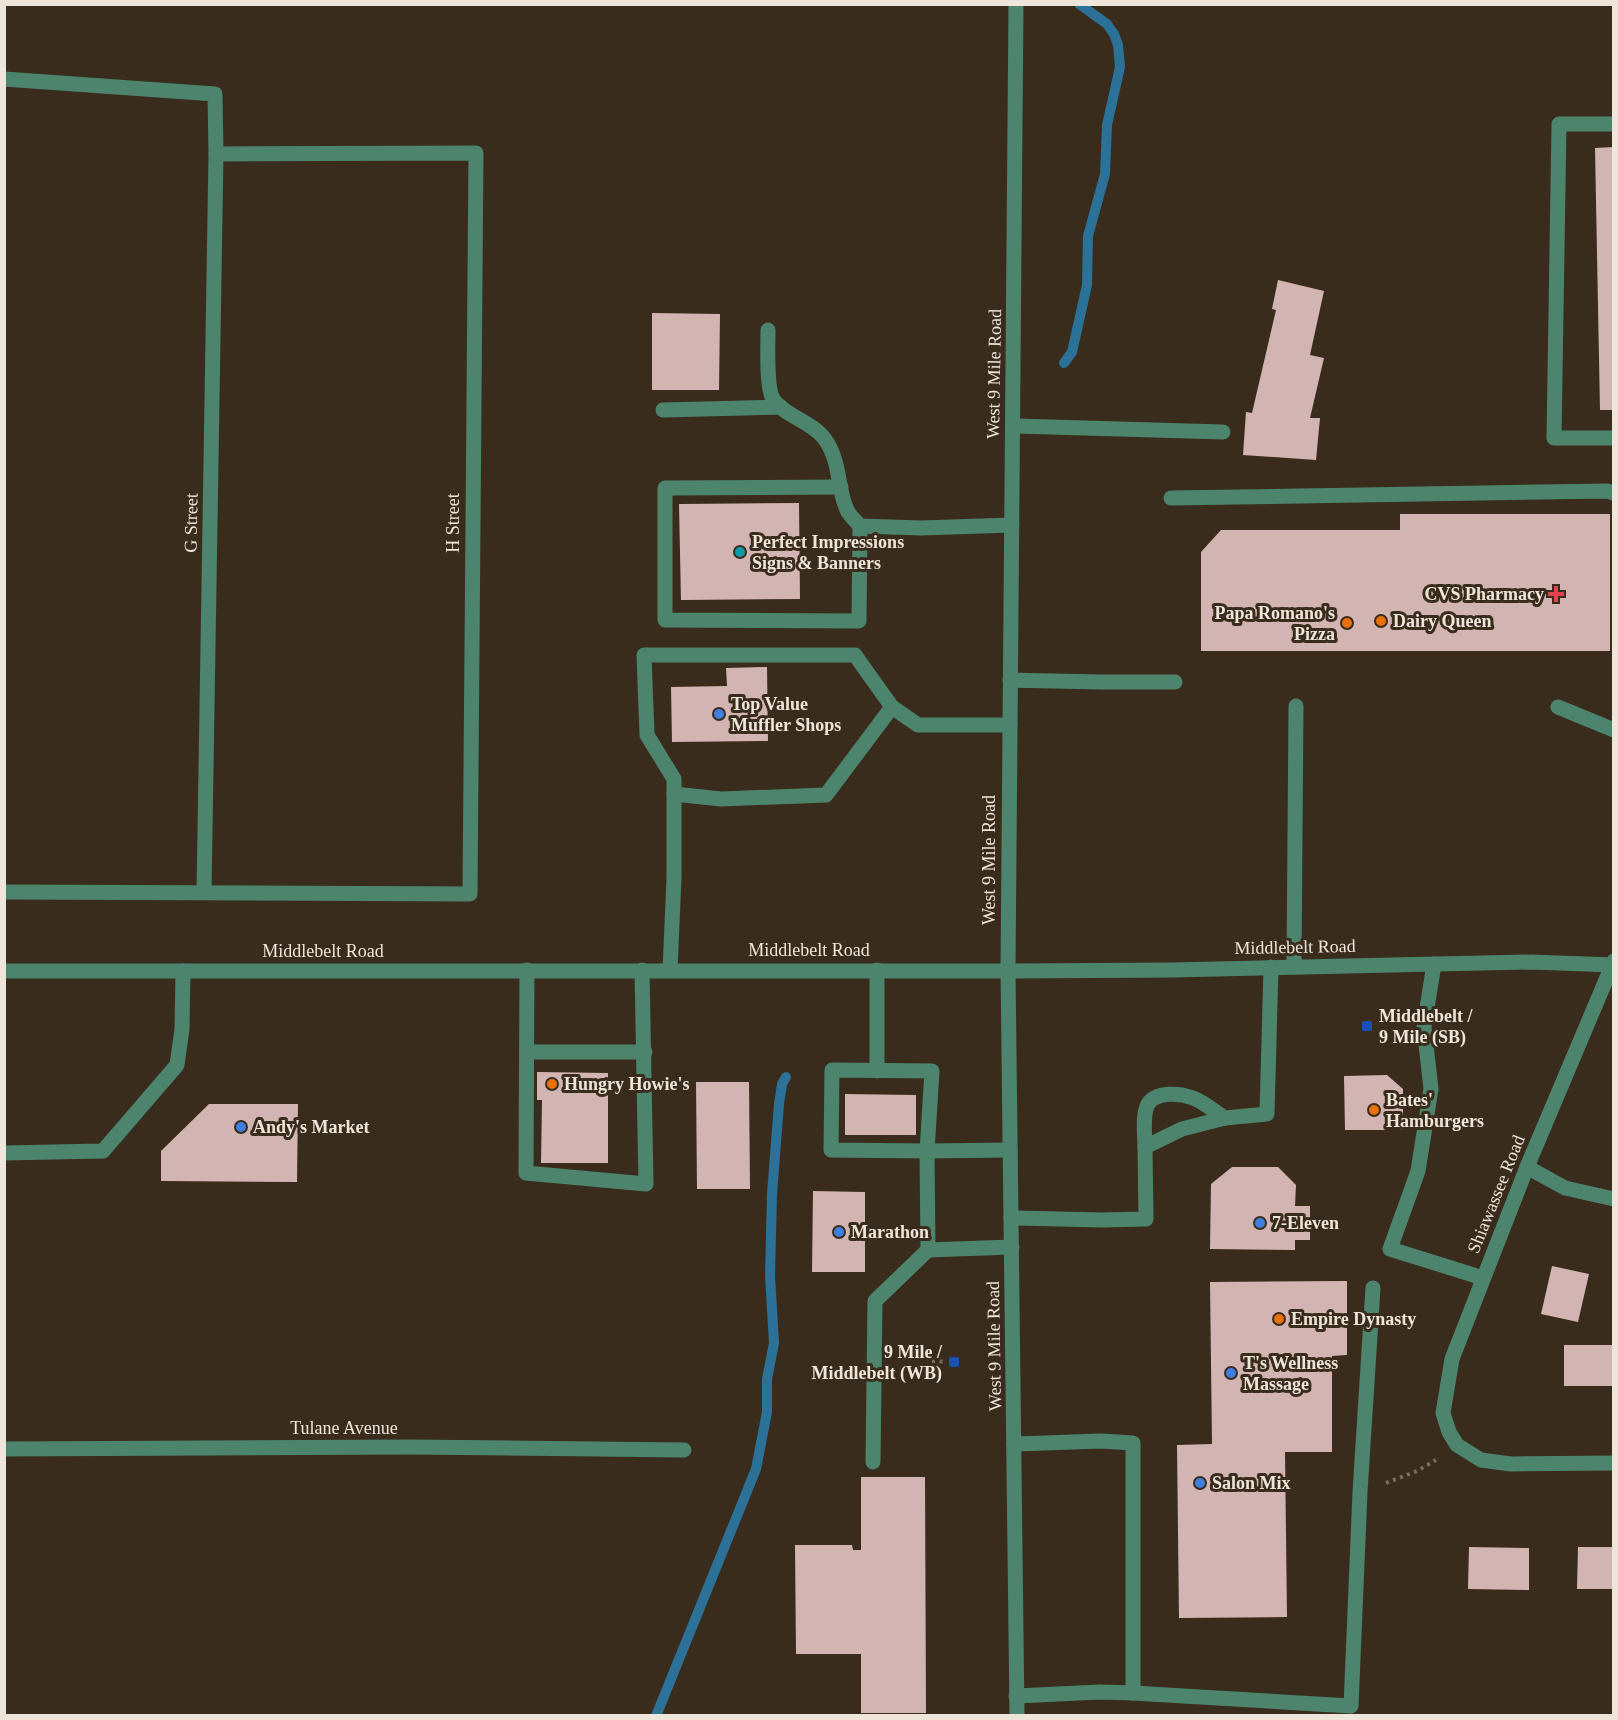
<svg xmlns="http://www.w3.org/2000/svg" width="1618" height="1720" font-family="'Times New Roman',serif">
<rect width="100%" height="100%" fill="#3a2c1c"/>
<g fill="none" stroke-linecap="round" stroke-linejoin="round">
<g stroke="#2b7198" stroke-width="10">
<polyline points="1064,363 1072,352 1087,285 1088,236 1105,174 1107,125 1120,67 1118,45 1114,34 1107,24 1079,4"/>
<polyline points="656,1716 756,1469 767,1412 767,1379 774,1343 770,1276 772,1194 779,1104 782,1084 786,1077"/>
</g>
</g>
<g fill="#d2b5b2">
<polygon points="1614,147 1614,410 1600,410 1595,148"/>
<polygon points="1278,280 1324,291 1310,355 1324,358 1310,418 1320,418 1316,460 1243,455 1246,412 1252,413 1276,310 1272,309"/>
<polygon points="652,313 720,314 719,390 652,390"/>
<polygon points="799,503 800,599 681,600 679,504"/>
<polygon points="1400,514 1610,514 1610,651 1201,651 1201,552 1221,530 1400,530"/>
<polygon points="767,667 768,741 672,742 671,687 727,686 726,668"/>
<polygon points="537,1072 608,1073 608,1163 541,1163 542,1100 537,1100"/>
<polygon points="1387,1075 1403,1089 1403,1130 1345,1130 1344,1076"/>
<polygon points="696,1082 749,1082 750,1189 697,1189"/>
<polygon points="845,1094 916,1095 916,1135 845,1135"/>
<polygon points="209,1104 298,1104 297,1182 161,1181 161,1151"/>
<polygon points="1232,1167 1278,1167 1296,1185 1295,1206 1310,1206 1310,1240 1295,1240 1295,1250 1210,1249 1211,1184"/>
<polygon points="813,1191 865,1192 865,1272 812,1272"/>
<polygon points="1552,1266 1589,1274 1578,1322 1541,1314"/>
<polygon points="1347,1281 1347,1355 1332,1356 1332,1452 1285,1452 1287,1617 1179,1618 1177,1445 1212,1444 1210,1282"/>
<rect x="1564" y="1345" width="50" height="41"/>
<polygon points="861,1477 925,1477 926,1713 861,1713 861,1654 796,1654 795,1545 852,1545 853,1550 861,1550"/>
<polygon points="1469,1547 1529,1548 1529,1590 1468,1589"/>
<polygon points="1578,1547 1614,1547 1614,1589 1577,1589"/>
</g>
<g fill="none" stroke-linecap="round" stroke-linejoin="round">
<g stroke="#796d5f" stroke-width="4" stroke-dasharray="3 4.5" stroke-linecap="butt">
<polyline points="932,1361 954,1362"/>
<polyline points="1386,1483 1417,1471 1436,1460"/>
</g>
<g stroke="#4c846e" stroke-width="15">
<polyline points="1016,4 1008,971 1017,1716"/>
<polyline points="4,79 215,94 216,154 204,892"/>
<polyline points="1614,124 1559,124 1554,438 1614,438"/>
<path d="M 768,330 C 768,345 766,387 773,399 C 783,415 812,422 824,438 C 842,462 836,489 848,512 C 851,517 857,522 860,526 L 921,528 L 1012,525"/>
<polyline points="663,410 781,407"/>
<polyline points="1013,426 1223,432"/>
<polyline points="841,487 665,488 665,620 859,621 860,526"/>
<polyline points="1171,498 1607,491 1614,493"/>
<polyline points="1010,680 1101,682 1175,682"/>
<polyline points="1558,707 1614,730"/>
<polyline points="674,794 721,799 826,795 892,707"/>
<polyline points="4,892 470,894 476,153 216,154"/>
<polyline points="1614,961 1527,1167 1452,1359 1443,1413 1449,1432 1457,1445 1481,1460 1511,1464 1614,1463"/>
<polyline points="1434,964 1424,1027 1431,1089 1418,1171 1390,1249 1483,1278"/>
<polyline points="1294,967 1296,706"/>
<polyline points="527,970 526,1173 646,1184 642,970"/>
<polyline points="670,970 674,878 674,779 647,735 644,655 855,655 892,707 918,725 1010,725"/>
<polyline points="877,970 877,1071"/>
<polyline points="4,971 1008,971 1172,970 1531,962 1614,965"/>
<polyline points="527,1052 645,1052"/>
<path d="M 1145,1147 C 1145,1135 1142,1115 1148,1104 C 1156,1091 1180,1093 1193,1098 C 1204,1102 1215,1112 1225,1118"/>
<polyline points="1010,1150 927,1151 932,1071 832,1070 831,1150 927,1151 928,1250 1012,1247"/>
<polyline points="4,1153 103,1151 177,1065 182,1029 183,971"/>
<polyline points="1527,1167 1565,1188 1614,1199"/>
<polyline points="1011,1218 1102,1220 1146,1219 1145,1147 1182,1129 1225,1118 1267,1114 1271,967"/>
<polyline points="1014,1444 1101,1441 1133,1443 1133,1693 1100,1692 1016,1696"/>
<polyline points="4,1449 412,1447 684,1450"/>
<polyline points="873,1462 875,1301 928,1250"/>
<polyline points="1133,1693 1351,1706 1360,1492 1373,1288"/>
</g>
</g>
<circle fill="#0f9aa8" stroke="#3a2c1c" stroke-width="2" cx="740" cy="552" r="6"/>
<path fill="#e0444e" stroke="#3a2c1c" stroke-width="2" d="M1553 585h6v6h6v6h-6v6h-6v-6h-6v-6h6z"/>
<g fill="#e8710a" stroke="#3a2c1c" stroke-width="2">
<circle cx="1381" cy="621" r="6"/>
<circle cx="1347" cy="623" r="6"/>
<circle cx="552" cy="1084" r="6"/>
<circle cx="1374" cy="1110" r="6"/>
<circle cx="1279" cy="1319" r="6"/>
</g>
<g fill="#3f7fe0" stroke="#3a2c1c" stroke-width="2">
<circle cx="719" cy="714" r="6"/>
<circle cx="241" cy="1127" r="6"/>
<circle cx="1260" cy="1223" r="6"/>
<circle cx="839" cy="1232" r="6"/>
<circle cx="1231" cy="1373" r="6"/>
<circle cx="1200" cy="1483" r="6"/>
</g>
<g fill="#1a4fb4" stroke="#3a2c1c" stroke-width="2">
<rect x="1361" y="1020" width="12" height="12" rx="3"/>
<rect x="948" y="1356" width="12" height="12" rx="3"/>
</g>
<g text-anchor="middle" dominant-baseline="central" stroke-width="6" stroke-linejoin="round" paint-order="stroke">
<g font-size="18" fill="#eee5db" stroke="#3a2c1c">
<text transform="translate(994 374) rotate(-89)">West 9 Mile Road</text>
<text transform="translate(191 523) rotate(-89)">G Street</text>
<text transform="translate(453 523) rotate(-90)">H Street</text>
<text transform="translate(989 860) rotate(-90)">West 9 Mile Road</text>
<text transform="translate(1295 947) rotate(-1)">Middlebelt Road</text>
<text x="809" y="950">Middlebelt Road</text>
<text x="323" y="951">Middlebelt Road</text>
<text transform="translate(1496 1194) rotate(-68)">Shiawassee Road</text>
<text transform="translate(994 1346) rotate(-91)">West 9 Mile Road</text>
<text x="344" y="1428">Tulane Avenue</text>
</g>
<g font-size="18" font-weight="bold" fill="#eee5db" stroke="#3a2c1c" text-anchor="start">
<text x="752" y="542">Perfect Impressions<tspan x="752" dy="21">Signs &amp; Banners</tspan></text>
<text x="1544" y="594" text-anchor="end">CVS Pharmacy</text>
<text x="1335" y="613" text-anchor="end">Papa Romano's<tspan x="1335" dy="21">Pizza</tspan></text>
<text x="1393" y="621">Dairy Queen</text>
<text x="731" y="704">Top Value<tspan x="731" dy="21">Muffler Shops</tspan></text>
<text x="1379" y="1016">Middlebelt /<tspan x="1379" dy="21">9 Mile (SB)</tspan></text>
<text x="564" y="1084">Hungry Howie's</text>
<text x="1386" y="1100">Bates'<tspan x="1386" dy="21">Hamburgers</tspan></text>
<text x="253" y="1127">Andy's Market</text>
<text x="1272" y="1223">7-Eleven</text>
<text x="851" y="1232">Marathon</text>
<text x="1291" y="1319">Empire Dynasty</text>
<text x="942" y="1352" text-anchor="end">9 Mile /<tspan x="942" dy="21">Middlebelt (WB)</tspan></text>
<text x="1243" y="1363">T's Wellness<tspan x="1243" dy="21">Massage</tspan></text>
<text x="1212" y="1483">Salon Mix</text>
</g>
</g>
<rect width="1618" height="1720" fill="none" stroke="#eee5db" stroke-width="12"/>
</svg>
